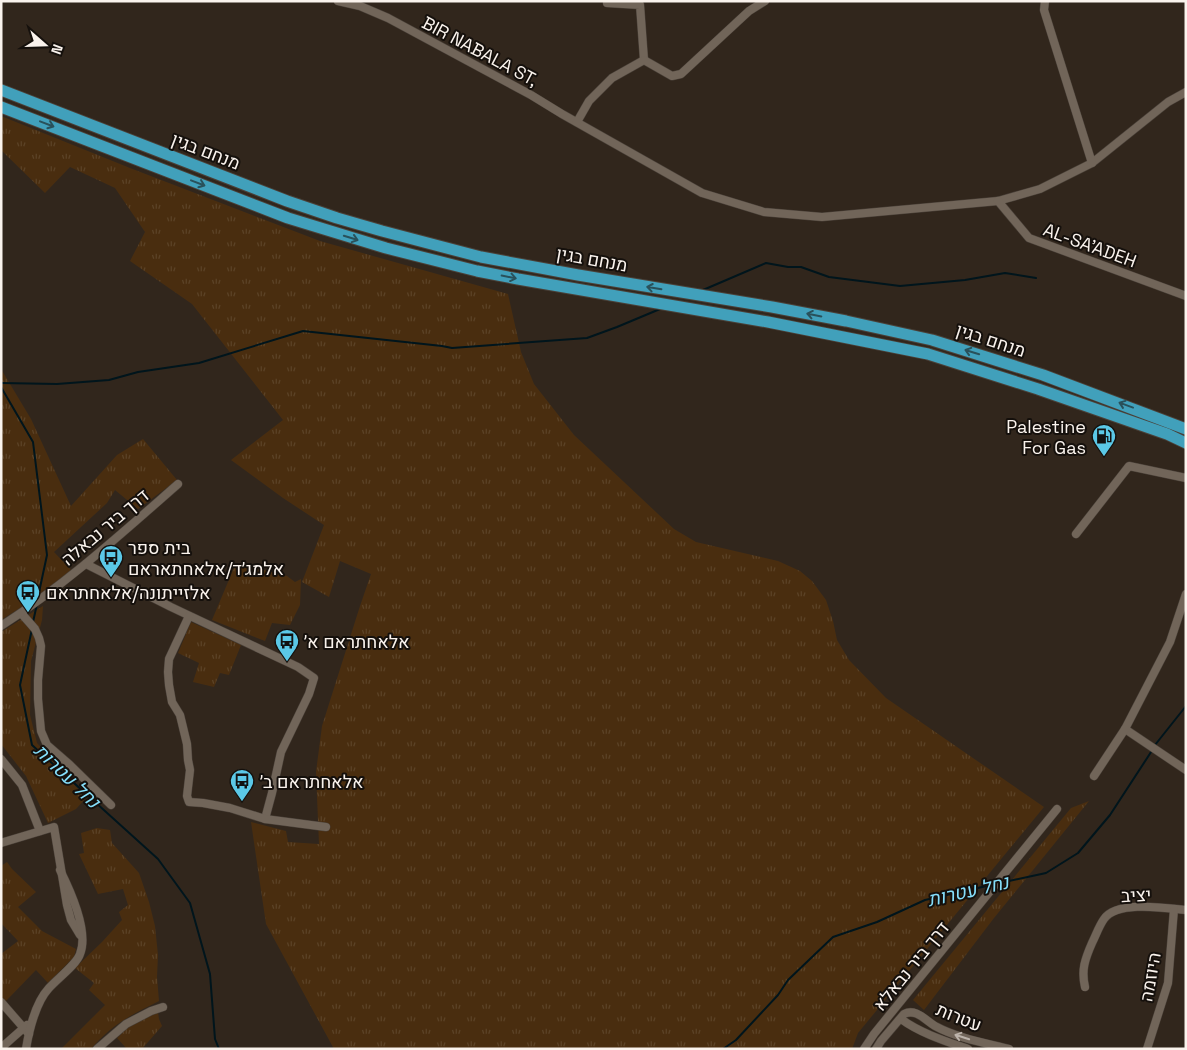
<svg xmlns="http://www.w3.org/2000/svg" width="1187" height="1050" font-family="'Space Grotesk',Heebo,sans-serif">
<defs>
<pattern id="grass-tufts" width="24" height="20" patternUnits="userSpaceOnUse" patternTransform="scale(1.25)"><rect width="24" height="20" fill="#492d0f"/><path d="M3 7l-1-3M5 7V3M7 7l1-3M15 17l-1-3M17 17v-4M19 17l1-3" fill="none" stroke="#5b4226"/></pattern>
</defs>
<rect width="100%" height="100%" fill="#31261c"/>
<g fill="url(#grass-tufts)">
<polygon points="1,116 130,168 320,241 508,294 521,352 534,384 574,435 674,529 696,542 778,561 800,571 812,581 826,600 833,621 837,640 849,660 886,698 1044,807 858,1033 852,1049 334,1049 266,924 251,822 286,831 288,842 319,844 316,772 322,726 360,606 371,574 340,561 329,597 302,582 324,525 283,498 231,460 283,420 192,304 130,261 145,232 115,188 70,167 45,193 1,150"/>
<polygon points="1,369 31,419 71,506 117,455 143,439 177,480 138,509 115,490 107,503 54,552 72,571 46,592 1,620"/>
<polygon points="236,563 287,576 295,582 301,579 300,605 290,625 272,623 265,641 212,620"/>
<polygon points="43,606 42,620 31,661 30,715 37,743 86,798 76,809 48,823 26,776 1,744 1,632"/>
<polygon points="191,622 241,645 229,675 220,673 214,687 193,682 199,663 178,653"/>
<polygon points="1089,801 994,918 924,1010 913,1000 1071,808"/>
<path d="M 97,828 L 110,830 L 112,843 L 139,873 L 149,902 L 155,926 L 158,955 L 157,977 L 159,1001 C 131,1015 112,1024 91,1049 L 61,1049 L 105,1005 L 89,990 L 94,983 L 75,968 L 102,942 L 122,920 L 119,912 L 128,905 L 123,889 L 98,894 L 79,854 L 84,853 L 81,833 Z"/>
<polygon points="7,862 12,869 36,892 18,907 42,931 76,949 74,957 48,983 36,970 5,1002 1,997 1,954 18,941 1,923 1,866"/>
<polygon points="158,1012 159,1019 162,1026 142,1049 127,1049 117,1038 127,1028"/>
</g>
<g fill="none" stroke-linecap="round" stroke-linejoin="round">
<g stroke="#00151c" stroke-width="2">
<polyline points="703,290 766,263 788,267 801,267 829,277 900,286 965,280 1005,273 1036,278"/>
<polyline points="1,383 57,384 109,380 138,372 199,363 303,331 442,346 452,348 587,338 617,327 660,309"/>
<polyline points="1,387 33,442 47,555 38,597"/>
<polyline points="33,622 37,604"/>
<polyline points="32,629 20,685 32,745 158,859 190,903 210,974 215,1039 219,1049"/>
<polyline points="1155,745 1186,706"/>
<polyline points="1000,883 1046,873 1078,853 1110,815 1153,749"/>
<polyline points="723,1049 736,1040 778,995 788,980 833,937 877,922 925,900 991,885"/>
</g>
<g stroke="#4a4139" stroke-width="9">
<g id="minor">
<polyline points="338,1 360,6 388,18 531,95 562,114 702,193 764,212 822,217 998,201 1040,189 1092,163 1168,102 1186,92"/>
<polyline points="1045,1 1044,10 1092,163"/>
<polyline points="607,3 640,5 644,60"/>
<polyline points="577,122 589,101 612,78 644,60 672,76 681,74 749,11 765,1"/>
<polyline points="998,201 1029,238 1186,296"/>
<polyline points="1076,534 1129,466 1186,478"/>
<polyline points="86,564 171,607 298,667 314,678 309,694 281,752 272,793 265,819"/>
<polyline points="21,613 35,629 39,638 41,646 38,680 38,699 41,731 47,745 70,765 111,805"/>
<polyline points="189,616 169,659 168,672 169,685 172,702 180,715 187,744 188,760 190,770 187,796 189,802 203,803 230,808 265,819 326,827"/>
<path d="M 1,626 C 65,585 121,534 178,484"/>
<polyline points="1125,729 1186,770"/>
<polyline points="1,759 22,785 40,831"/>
<polyline points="1094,776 1125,729 1170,642 1186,594"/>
<polyline points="1,843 54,827 67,905 71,920 80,935"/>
<path d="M 1085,987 C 1081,970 1085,959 1092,943 C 1096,935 1099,926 1104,919 C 1117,900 1166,908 1186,910"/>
<polyline points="1,1002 29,1034"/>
<path d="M 901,1019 C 920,1033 945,1041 968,1049"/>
<polyline points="1,1048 27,1025"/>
<path d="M 26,1049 C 29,1030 36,1002 49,988 C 57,979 77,964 80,954 C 89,932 70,890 60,870"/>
<polyline points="97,1049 126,1024 151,1011 163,1007"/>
<polyline points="864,1049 874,1034 1057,809"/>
<path d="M 876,1049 L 881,1041 L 904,1014 C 916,1008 925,1020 935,1026 C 957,1038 985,1043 1009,1049"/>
<polyline points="1147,1049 1168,983 1174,909"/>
</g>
</g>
<g stroke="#4a4139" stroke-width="13">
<g id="highway">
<polyline points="1,90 287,201 337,218 382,231 481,257 578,275 772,307 846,321 932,340 1043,375 1186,429"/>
<polyline points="1,107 288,218 386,248 477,271 518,279 768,322 928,354 1038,389 1167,434 1186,443"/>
</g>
</g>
<use href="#minor" stroke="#716559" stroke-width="8"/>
<use href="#highway" stroke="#41a0bb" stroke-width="11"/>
</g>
<defs><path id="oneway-shaft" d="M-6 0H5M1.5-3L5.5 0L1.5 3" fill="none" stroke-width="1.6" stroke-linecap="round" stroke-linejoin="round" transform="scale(1.25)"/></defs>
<g stroke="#29515b">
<use href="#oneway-shaft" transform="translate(47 124) rotate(21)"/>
<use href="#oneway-shaft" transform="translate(198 183) rotate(21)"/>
<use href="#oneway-shaft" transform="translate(351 238) rotate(17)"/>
<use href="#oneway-shaft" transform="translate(509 277) rotate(11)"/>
<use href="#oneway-shaft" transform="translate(654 288) rotate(-171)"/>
<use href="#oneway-shaft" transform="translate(814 315) rotate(-169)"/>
<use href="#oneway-shaft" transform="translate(972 352) rotate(-163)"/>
<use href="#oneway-shaft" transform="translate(1126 405) rotate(-160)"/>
</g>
<use stroke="#bcb3aa" href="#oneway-shaft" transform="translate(962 1037) rotate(-162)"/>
<defs>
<g id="fuel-pin" transform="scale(1.25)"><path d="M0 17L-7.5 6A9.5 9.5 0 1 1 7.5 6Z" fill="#5bc8e7" stroke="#15100c"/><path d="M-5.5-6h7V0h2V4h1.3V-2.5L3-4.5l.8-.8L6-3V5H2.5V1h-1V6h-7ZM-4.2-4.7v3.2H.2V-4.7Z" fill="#111"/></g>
<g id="bus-pin" transform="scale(1.25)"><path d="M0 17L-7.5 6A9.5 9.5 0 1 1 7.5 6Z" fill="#5bc8e7" stroke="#15100c"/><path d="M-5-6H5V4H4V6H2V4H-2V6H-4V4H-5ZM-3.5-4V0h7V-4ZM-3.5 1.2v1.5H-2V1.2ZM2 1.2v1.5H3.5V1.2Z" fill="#111"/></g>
</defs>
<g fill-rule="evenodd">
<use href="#fuel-pin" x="1104" y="436"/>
<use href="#bus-pin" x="111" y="557"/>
<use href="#bus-pin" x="28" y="592"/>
<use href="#bus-pin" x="287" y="641"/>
<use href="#bus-pin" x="242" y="781"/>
</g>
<g text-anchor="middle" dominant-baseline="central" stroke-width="4" stroke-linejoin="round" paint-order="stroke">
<g font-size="18" fill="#faf3ed" stroke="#15100c">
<text transform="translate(480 51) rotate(28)">BIR NABALA ST,</text>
<text transform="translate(206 151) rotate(21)">מנחם בגין</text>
<text transform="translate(1090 245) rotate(20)">AL-SA'ADEH</text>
<text transform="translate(592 259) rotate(10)">מנחם בגין</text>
<text transform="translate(991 340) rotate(18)">מנחם בגין</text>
<text transform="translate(105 527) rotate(-40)">דרך ביר נבאלה</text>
<text transform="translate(1136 895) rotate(-3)">יציב</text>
<text transform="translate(911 966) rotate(-51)">דרך ביר נבאלא</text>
<text transform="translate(1150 977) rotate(-80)">היוזמה</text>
<text transform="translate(959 1017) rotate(22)">עטרות</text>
</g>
<g font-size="18" fill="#faf3ed" stroke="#15100c" text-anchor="start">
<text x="1086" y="426" text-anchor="end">Palestine<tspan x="1086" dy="21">For Gas</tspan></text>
<text x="128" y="547">בית ספר<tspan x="128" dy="21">אלמג׳ד/אלאחתאראם</tspan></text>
<text x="46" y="592">אלזייתונה/אלאחתראם</text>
<text x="304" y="641">אלאחתראם א׳</text>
<text x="260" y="781">אלאחתראם ב׳</text>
</g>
<g font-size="19" font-style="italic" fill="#85defa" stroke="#15100c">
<text transform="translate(67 776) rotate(44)">נחל עטרות</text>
<text transform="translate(968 891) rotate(-13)">נחל עטרות</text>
</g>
</g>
<rect width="1187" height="1050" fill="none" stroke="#faf3ed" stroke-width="5"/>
<g transform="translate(45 45) rotate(110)" stroke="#15100c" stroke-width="4" paint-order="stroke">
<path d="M0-4L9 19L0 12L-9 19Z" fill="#faf3ed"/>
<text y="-8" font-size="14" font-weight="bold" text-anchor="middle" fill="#faf3ed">N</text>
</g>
</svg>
